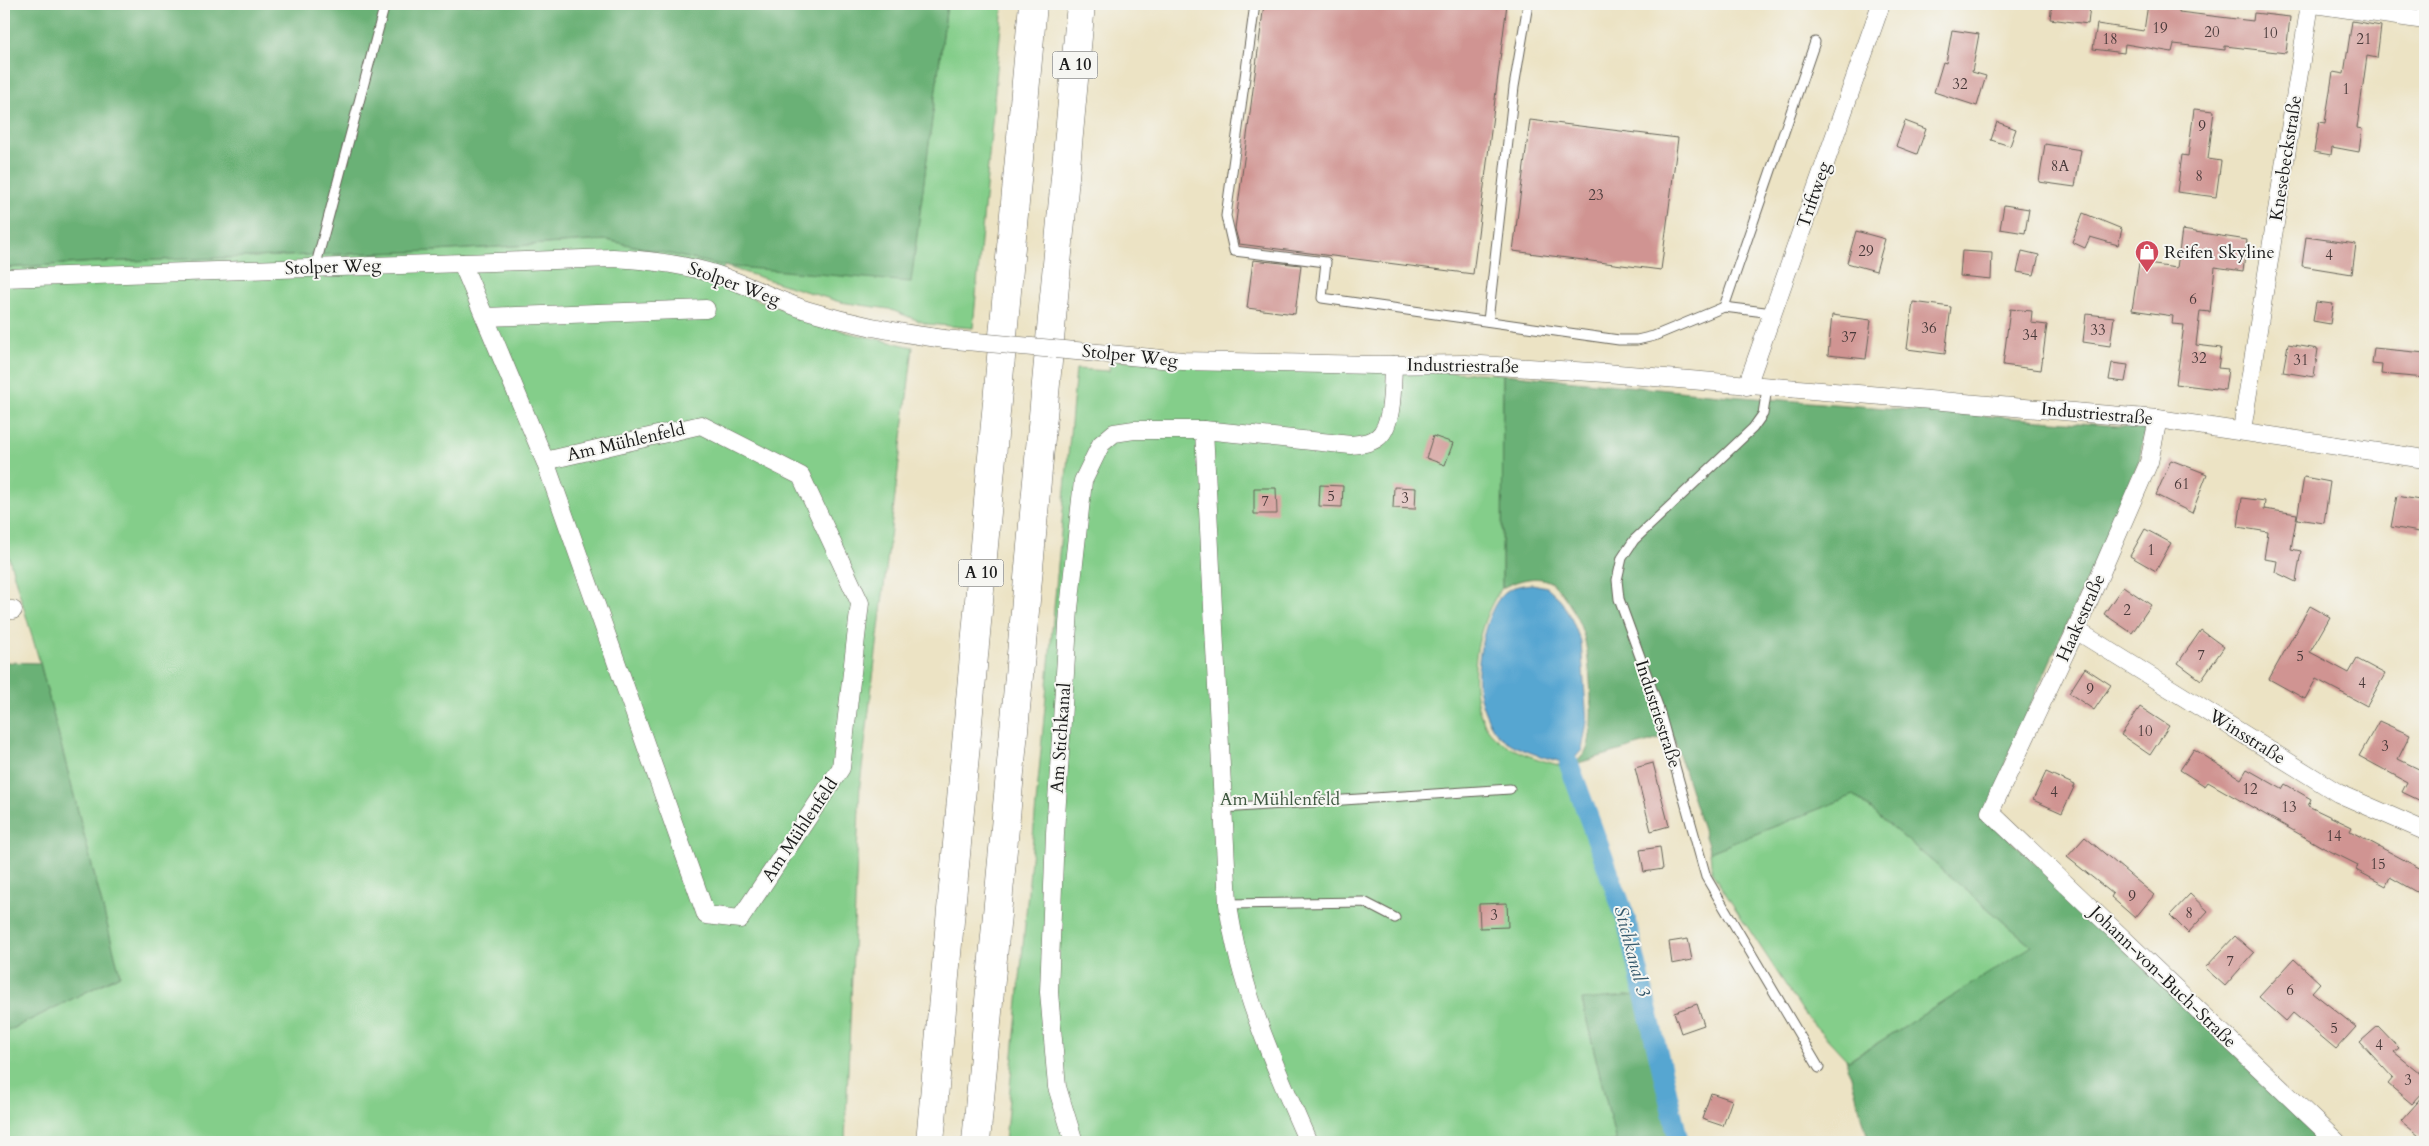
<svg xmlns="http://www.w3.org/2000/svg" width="2429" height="1146" font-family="Cardo,serif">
<rect width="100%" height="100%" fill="#f6f6f2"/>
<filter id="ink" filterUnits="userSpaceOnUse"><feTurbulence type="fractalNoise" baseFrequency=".02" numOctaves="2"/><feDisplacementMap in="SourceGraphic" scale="10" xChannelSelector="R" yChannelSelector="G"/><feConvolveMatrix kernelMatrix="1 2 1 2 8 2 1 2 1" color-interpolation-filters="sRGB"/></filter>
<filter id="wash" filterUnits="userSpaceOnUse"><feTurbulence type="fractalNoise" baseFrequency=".0096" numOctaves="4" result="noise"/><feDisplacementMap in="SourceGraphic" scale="20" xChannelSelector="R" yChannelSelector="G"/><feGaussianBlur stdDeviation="1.12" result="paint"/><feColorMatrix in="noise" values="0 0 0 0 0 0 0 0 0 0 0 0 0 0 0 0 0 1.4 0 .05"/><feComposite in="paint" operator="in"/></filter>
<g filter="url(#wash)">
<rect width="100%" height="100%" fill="#ece3c4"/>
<g fill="#84ce8a" stroke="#507553">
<polygon points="947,4 1003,4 973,328 927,324 889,309 840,302 724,266 717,285 846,332 913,347 860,785 845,1142 4,1142 4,1033 120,975 40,663 4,541 4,268 97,262 436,251 607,240 724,266 911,279"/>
<path d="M 1110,360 L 1503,374 L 1502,588 C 1476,621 1462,696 1490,732 C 1505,750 1540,760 1562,766 L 1619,918 L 1637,995 L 1582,1001 L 1616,1142 L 1005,1142 L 1076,369 L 1109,371 Z"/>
<polygon points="1854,795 2033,947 1848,1061 1806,1016 1712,873 1710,852"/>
</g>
<g fill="#6bb176" stroke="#446649">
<polygon points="4,4 947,4 911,282 724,266 607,240 436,251 97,262 4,268"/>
<path d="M 1503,374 L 1730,396 L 2145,428 L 2139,462 L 2006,760 L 1992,822 L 2326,1142 L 1869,1142 L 1846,1059 L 1849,1061 L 2032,946 L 1854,795 L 1710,852 L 1673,735 L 1575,764 C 1579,759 1585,754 1587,749 C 1595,728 1590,663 1585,641 C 1582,625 1565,591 1550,582 C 1536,574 1516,581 1502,588 Z"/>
<polygon points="4,662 40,663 120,975 4,1033"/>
<polygon points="1637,995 1672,1142 1616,1142 1582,1000"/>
</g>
<path fill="#57a6d1" stroke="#3a6176" d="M 1532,584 L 1547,587 L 1560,599 L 1572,620 L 1581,642 L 1587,722 L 1582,750 L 1569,764 C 1547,758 1508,749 1494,730 C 1486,718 1480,701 1478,687 C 1476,663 1485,610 1504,593 C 1512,586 1522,585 1532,584 Z"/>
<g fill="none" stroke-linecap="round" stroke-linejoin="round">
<polyline stroke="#57a6d1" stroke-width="20" points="1569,764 1626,919 1679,1142"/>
</g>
<g id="blocks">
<g fill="#d09492">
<polygon points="1264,4 1507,4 1473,274 1239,244 1235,229"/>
<polygon points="2052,4 2090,6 2088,24 2050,19"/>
<polygon points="2148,4 2179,8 2179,12 2253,21 2254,13 2290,17 2286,53 2225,46 2225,50 2174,44 2172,52 2125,44 2124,53 2093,49 2097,24 2144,31"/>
<polygon points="2352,21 2381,26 2377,58 2367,56 2357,128 2362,129 2359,152 2332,147 2331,155 2314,152 2319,122 2325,123 2333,72 2344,74"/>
<polygon points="1952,30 1979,34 1972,72 1986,76 1977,106 1934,92 1943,62 1946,63"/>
<polygon points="2194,109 2214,111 2208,159 2221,161 2216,197 2177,192 2182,155 2188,156"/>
<polygon points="1530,120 1678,138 1661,270 1513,251"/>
<polygon points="1905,121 1926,129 1917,154 1896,146"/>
<polygon points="1997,122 2016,129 2010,146 1991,140"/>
<polygon points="2045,144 2081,150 2075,187 2039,182"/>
<polygon points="2004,205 2029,209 2025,233 2000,229"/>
<polygon points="2083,213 2122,229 2118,245 2090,237 2085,248 2072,242"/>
<polygon points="2182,230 2247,240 2243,271 2215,267 2210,312 2200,311 2196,345 2221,348 2218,368 2228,369 2225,390 2176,384 2184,325 2172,324 2173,316 2132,310 2139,263 2177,268"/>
<polygon points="1856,231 1885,239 1876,271 1847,263"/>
<polygon points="2306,237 2356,244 2352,274 2302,266"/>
<polygon points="1962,251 1992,253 1991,279 1960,276"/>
<polygon points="2022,251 2039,255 2034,275 2017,272"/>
<polygon points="1253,260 1301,265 1295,314 1247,308"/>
<polygon points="1913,302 1951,307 1945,354 1907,349"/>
<polygon points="2316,302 2333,304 2330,324 2313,321"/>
<polygon points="2010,309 2032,311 2031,323 2047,325 2041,370 2003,365"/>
<polygon points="2086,314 2114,317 2110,346 2083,342"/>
<polygon points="1832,315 1871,320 1866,359 1828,355"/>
<polygon points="2288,344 2318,349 2314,377 2283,372"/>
<polygon points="2374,348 2425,353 2425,378 2381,374 2382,365 2372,364"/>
<polygon points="2112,363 2128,365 2125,382 2109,380"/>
<polygon points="1433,436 1453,443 1445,465 1426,458"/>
<polygon points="2171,460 2207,474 2192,513 2156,495"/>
<polygon points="2304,477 2330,482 2324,523 2297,519"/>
<polygon points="1320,485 1343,486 1342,507 1319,506"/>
<polygon points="1394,487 1416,488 1415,509 1393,508"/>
<polygon points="1254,488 1276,488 1277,514 1254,514"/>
<polygon points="2397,496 2425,501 2419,532 2391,527"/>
<polygon points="2242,498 2265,501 2264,509 2297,514 2291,549 2301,551 2296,582 2275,572 2277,561 2264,559 2268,532 2238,527"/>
<polygon points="2145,529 2171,543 2156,571 2130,556"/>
<polygon points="2123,586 2151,605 2132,633 2104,614"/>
<polygon points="2310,606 2330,617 2310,652 2349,673 2357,659 2385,674 2367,706 2316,679 2305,699 2269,679"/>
<polygon points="2201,630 2224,647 2201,680 2178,663"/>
<polygon points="2085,668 2111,685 2094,710 2069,693"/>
<polygon points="2140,707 2169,726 2150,755 2121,735"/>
<polygon points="2379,721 2410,735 2398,759 2425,772 2425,803 2402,792 2407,782 2359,756"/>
<polygon points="2194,749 2241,779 2247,769 2282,789 2285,784 2311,799 2308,806 2352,827 2350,831 2425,871 2425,897 2390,877 2386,886 2356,870 2358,865 2322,847 2208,782 2205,786 2180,770"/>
<polygon points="1653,763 1669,826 1651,831 1635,768"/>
<polygon points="2046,772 2075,785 2062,813 2033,800"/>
<polygon points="2085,837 2154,895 2135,918 2111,897 2113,894 2067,857"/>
<polygon points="1660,847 1663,869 1644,872 1640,850"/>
<polygon points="2190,894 2208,911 2188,933 2170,915"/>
<polygon points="1507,903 1508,927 1480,928 1479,904"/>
<polygon points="2235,936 2254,953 2225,986 2205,968"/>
<polygon points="1688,939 1692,960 1672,964 1669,942"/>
<polygon points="2294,959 2320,983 2312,992 2356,1027 2336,1049 2293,1013 2286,1021 2259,997"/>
<polygon points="1697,1004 1704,1025 1681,1033 1674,1012"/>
<polygon points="2378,1026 2399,1048 2394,1052 2425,1077 2425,1090 2412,1104 2388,1084 2393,1078 2360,1042"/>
<polygon points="1711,1093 1732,1100 1723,1126 1702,1119"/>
<polygon points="2425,1094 2425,1141 2401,1121"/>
</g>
</g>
</g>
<g filter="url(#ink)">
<use href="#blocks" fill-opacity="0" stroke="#656257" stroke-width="1"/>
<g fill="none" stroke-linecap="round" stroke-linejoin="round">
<g stroke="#656257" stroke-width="11">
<g id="lane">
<polyline points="1255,4 1226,216 1234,251 1326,262 1322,298 1619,340 1637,340 1654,336 1724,307 1773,313"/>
<polyline points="315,268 385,4"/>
<polyline points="1724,307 1815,42"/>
<polyline points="1488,321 1514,87 1528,4"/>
<polyline points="1767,388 1763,414 1753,428 1634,540 1622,558 1617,580 1619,599 1658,706 1706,877 1819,1068"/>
<polyline points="1223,808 1510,789"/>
<polyline points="1228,904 1364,902 1395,918"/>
</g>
</g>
<g stroke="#656257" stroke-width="19">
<g id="street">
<polyline points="2314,4 2425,20"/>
<polyline points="462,263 545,461 701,425 801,476 860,603 841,768 740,919 706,915 545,461"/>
<path d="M 4,278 L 613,258 C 649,260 684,264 718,275 C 748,285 776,300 806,310 C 852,324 897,333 944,339"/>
<polyline points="485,317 706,309"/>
<polyline points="1109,354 1183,361 1375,365 1466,364 1606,373 2158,419 2425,459"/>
<polyline points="1747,386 1881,4"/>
<polyline points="2158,419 2149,462 2076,630 1990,812 2337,1142"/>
<path d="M 1204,430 L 1228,904 C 1239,987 1274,1065 1308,1142"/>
<polyline points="2242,430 2310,4"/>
<polyline points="4,610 13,610"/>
<polyline points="2076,630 2338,793 2425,831"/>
<path d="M 1074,1142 L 1057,1087 L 1049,992 L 1055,833 L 1069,609 L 1083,481 L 1101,444 L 1114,433 L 1134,430 L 1204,430 L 1351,445 C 1360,444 1370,443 1377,438 C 1394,426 1392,383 1393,365"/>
</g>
</g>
<g stroke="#656257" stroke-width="29">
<g id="highway">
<polyline points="930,1142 1033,4"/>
<polyline points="976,1142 1081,4"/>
</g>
</g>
<use href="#lane" stroke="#fff" stroke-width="9"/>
<use href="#street" stroke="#fff" stroke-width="18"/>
<use href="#highway" stroke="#fff" stroke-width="28"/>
<g stroke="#656257" stroke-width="19" stroke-linecap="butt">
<polyline id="street-bridge" points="944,339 1109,354"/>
</g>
<use href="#street-bridge" stroke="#fff" stroke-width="18"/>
</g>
</g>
<defs>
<g id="shop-pin" transform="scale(1.25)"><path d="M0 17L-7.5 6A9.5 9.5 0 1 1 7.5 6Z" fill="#d1495b" stroke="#f6f6f2"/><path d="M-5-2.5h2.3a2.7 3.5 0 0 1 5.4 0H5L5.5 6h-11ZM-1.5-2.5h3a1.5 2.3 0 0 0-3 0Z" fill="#fff"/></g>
</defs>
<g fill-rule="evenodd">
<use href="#shop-pin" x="2147" y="252"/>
</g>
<g text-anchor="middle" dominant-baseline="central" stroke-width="4" stroke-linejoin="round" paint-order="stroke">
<g font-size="15" fill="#493a3a">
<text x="2160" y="28">19</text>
<text x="2212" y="32">20</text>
<text x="2270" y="33">10</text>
<text x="2110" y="39">18</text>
<text x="2364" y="39">21</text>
<text x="1960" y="84">32</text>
<text x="2346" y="89">1</text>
<text x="2202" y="126">9</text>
<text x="2060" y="166">8A</text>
<text x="2199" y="176">8</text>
<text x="1596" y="195">23</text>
<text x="1866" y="251">29</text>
<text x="2329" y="255">4</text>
<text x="2193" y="299">6</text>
<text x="1929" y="328">36</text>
<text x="2098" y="330">33</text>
<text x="2030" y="335">34</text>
<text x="1849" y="337">37</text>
<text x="2199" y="358">32</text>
<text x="2301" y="360">31</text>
<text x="2182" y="484">61</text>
<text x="1331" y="496">5</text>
<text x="1405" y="498">3</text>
<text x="1265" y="501">7</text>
<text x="2151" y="550">1</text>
<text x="2127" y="610">2</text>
<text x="2201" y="655">7</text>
<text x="2300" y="656">5</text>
<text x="2362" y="683">4</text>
<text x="2090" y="689">9</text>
<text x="2145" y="731">10</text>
<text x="2385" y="746">3</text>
<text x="2250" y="789">12</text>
<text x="2054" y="792">4</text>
<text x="2289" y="807">13</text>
<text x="2334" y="836">14</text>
<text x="2378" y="864">15</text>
<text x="2132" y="896">9</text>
<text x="2189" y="913">8</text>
<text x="1494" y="915">3</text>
<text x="2230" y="961">7</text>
<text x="2290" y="990">6</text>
<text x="2334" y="1028">5</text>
<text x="2379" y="1045">4</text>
<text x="2408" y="1080">3</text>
</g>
<g fill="#f6f6f2" stroke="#5d5d5c" stroke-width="1">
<rect x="1052.5" y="51.5" width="45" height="27" rx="4"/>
<rect x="958.5" y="559.5" width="45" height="27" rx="4"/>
</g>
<g font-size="16" font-weight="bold" fill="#1c1c1c">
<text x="1075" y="65">A 10</text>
<text x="981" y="573">A 10</text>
</g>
<g font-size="18" fill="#1c1c1c" stroke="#f6f6f2">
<text transform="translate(2286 158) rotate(-81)">Knesebeckstraße</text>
<text transform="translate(1814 195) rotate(-71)">Triftweg</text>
<text transform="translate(333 267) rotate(-2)">Stolper Weg</text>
<text transform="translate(734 284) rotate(20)">Stolper Weg</text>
<text transform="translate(1130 356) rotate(6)">Stolper Weg</text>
<text transform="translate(1463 366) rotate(1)">Industriestraße</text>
<text transform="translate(2097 414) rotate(5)">Industriestraße</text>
<text transform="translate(626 442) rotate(-13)">Am Mühlenfeld</text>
<text transform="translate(2081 618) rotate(-66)">Haakestraße</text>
<text transform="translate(1658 714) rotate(72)">Industriestraße</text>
<text transform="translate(2247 737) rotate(32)">Winsstraße</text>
<text transform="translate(1061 738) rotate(-86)">Am Stichkanal</text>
<text transform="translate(800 830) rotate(-56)">Am Mühlenfeld</text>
<text transform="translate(2163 977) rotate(44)">Johann-von-Buch-Straße</text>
</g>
<g font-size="18" fill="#1c1c1c" stroke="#f6f6f2" text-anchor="start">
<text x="2164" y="252">Reifen Skyline</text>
</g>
<g font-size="18" fill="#405a42" stroke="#f6f6f2">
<text x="1280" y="799">Am Mühlenfeld</text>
</g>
<g font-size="19" font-style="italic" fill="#375a6d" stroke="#f6f6f2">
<text transform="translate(1632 951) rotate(75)">Stichkanal 3</text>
</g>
</g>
<rect width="2429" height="1146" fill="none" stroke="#f6f6f2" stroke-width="20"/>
</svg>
